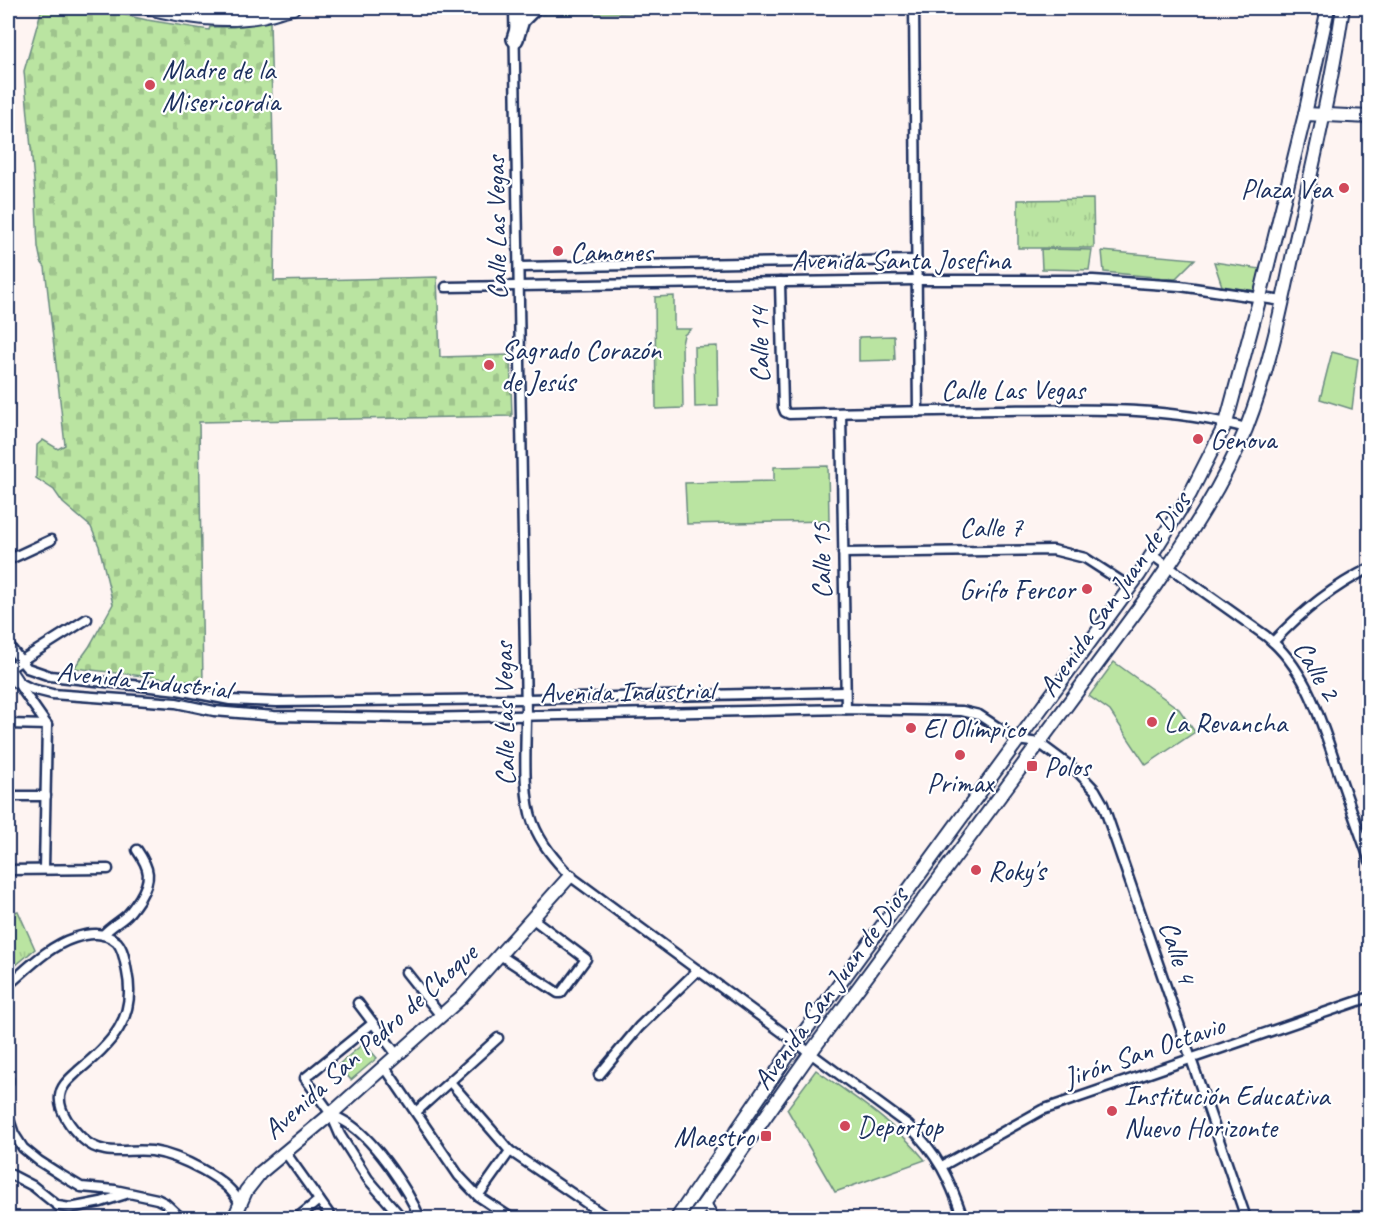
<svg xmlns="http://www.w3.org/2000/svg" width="1377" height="1226" font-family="Caveat,sans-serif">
<defs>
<pattern id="cemetery-stones" width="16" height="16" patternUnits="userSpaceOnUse" patternTransform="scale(1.5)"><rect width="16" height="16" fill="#bae4a1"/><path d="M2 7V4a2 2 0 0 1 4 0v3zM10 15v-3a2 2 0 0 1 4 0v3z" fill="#9fc48d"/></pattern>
<pattern id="park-tufts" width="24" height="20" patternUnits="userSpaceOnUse" patternTransform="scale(1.5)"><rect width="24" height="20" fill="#bae4a1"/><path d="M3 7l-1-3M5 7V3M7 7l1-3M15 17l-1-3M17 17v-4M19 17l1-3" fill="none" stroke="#9fc48d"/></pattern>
</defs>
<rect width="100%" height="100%" fill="#fef4f2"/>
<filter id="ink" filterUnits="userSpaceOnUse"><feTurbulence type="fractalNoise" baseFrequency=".0167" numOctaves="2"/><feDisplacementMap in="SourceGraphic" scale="12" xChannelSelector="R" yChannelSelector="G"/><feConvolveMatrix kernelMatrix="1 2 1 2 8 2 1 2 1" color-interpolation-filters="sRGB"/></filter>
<g filter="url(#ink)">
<g fill="#bae4a1" stroke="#6a8a80" stroke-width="1.5">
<polygon points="554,8 806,8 806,9 541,15"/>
<polygon points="1041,249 1092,250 1089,270 1042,269"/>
<polygon points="1102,251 1195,259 1175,279 1104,272"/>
<polygon points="1214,262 1261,269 1256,291 1222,286"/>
<polygon points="674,296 674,329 691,329 684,335 682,344 683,408 656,409 655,297"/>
<polygon points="894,336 895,360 859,361 859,337"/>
<polygon points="717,346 718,406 695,407 694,347"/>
<polygon points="1332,352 1358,359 1352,409 1320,399"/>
<polygon points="828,466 829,521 687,524 685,483 774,481 774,467"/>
<polygon points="1114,662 1179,709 1195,732 1146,765 1110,711 1089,696"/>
<polygon points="364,1043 377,1058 351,1080 338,1065"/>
<path d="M 816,1070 C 855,1098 894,1122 925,1160 L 835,1192 L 787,1109 Z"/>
</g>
<polygon fill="url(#cemetery-stones)" stroke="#6a8a80" stroke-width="1.5" points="42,8 94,8 147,20 209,30 210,27 233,27 270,21 275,224 274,281 437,277 440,357 510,355 512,416 199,422 203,683 74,668 89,647 113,604 99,546 91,527 63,503 54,490 36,478 37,445 43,440 58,449 65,445 45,267 41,262 38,247 36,203 24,71"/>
<g fill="url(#park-tufts)" stroke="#6a8a80" stroke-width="1.5">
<polygon points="1093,199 1094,248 1018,248 1018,200"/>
<polygon points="18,911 35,949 8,972 8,914"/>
</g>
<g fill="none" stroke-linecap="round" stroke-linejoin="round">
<g stroke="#1b2f5e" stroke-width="13">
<g id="street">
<path d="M 514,8 L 526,715 C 526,746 522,794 533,823 C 541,844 555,860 570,876 L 908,1125 C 938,1154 950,1180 963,1218"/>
<polyline points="914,8 918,412"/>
<polyline points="519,267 917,260"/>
<path d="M 780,282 L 783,407 L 785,412 L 789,414 C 859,412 929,411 1000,410 C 1081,409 1166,406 1246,428"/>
<polyline points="446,287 917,280 1093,280 1180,286 1283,301"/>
<polyline points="841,413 846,709"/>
<polyline points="843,553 1053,550 1085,558 1130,587"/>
<path d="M 1152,555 L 1266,636 C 1306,668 1320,718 1336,765 C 1347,797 1358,829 1370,861"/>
<polyline points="8,560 51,540"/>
<path d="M 1273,642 C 1302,611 1332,587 1370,568"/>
<polyline points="8,645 27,668 50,676 178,690 230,700 277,702 526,699 845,692"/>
<polyline points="8,669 87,619"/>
<polyline points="16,681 32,689 52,694 176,703 214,711 274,716 417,718 846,709 962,711 979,715 1017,740 1039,743 1078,772 1095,790 1103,804 1246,1218"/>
<polyline points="17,682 47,725 44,869"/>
<polyline points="8,724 47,725"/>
<polyline points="8,796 46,796"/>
<polyline points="8,870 108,869"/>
<path d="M 103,935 C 110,927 118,923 125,917 C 131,912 136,904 140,898 C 152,878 150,869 137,850"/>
<polyline points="500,955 558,993 561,993 586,959 533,919"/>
<polyline points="406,972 441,1016"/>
<path d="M 8,985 C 28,968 49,946 74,938 C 89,933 104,931 117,942 C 124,950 125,962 127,972 C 137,1019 111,1043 78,1071 C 71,1078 61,1085 60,1096 C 58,1111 72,1129 83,1139 C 103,1158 128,1148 152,1151 C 178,1155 230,1179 239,1203"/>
<polyline points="358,1003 397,1055"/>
<polyline points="373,1023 305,1078 331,1114 340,1135 368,1179 402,1218"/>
<polyline points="384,1066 459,1176 478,1196 511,1218"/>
<polyline points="599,1075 639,1027 698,970"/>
<polyline points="8,1079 8,1083"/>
<polyline points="450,1082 510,1151 608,1218"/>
<polyline points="416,1112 498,1038"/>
<path d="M 331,1114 C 338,1118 345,1121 352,1126 C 377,1144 408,1190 420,1218"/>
<polyline points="8,1116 14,1134 23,1148 39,1161 61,1175 81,1187 115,1190 157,1199 165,1203 181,1218"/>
<polyline points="285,1152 332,1218"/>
<polyline points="942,1166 1042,1110 1370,997"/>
<polyline points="8,1173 33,1186 58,1206 70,1208 101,1202 126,1194"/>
<polyline points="478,1196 510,1151"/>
<polyline points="705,1202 714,1218"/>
<polyline points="297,1218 319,1200"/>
</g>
</g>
<g stroke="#1b2f5e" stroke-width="16">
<g id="secondary">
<path d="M 148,8 C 185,17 223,23 261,16 C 272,14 282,10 293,8"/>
<polyline points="1305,114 1370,117"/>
<polyline points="8,669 16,681"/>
<polyline points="234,1218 246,1191 260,1173 331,1114 461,998 570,876"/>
<polyline points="677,1218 797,1042 1139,575 1190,494 1226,423 1260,297 1305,114 1328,8"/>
<path d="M 694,1218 L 811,1052 L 1155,586 C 1189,536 1223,485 1246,429 C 1269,370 1282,306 1295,244 C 1313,165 1331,87 1343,8"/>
</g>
</g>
<g stroke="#1b2f5e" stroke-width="20">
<polyline id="highway" points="515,39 521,20 533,8"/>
</g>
<use href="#street" stroke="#fff" stroke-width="8"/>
<use href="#secondary" stroke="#fff" stroke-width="12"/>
<use href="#highway" stroke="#fff" stroke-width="15"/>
</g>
</g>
<g fill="#d1495b" stroke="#fff" stroke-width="2">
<circle cx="150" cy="85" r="6"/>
<circle cx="1344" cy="188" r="6"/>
<circle cx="558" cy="251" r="6"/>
<circle cx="489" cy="365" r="6"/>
<circle cx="1198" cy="439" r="6"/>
<circle cx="1087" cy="589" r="6"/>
<circle cx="1152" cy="722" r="6"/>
<circle cx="911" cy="728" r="6"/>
<circle cx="960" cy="755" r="6"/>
<rect x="1026" y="760" width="12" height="12" rx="3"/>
<circle cx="976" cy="870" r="6"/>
<circle cx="1112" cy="1111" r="6"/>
<circle cx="845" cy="1126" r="6"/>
<rect x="760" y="1130" width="12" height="12" rx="3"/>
</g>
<g text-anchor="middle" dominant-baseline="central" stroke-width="4.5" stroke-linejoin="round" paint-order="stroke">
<g font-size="28" fill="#1b2f5e" stroke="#fff" text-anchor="start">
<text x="162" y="69">Madre de la<tspan x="162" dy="32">Misericordia</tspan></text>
<text x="1332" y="188" text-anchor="end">Plaza Vea</text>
<text x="570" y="251">Camones</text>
<text x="501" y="349">Sagrado Corazón<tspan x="501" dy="32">de Jesús</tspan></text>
<text x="1210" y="439">Genova</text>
<text x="1075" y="589" text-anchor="end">Grifo Fercor</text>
<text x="1164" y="722">La Revancha</text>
<text x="923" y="728">El Olímpico</text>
<text x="1044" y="766">Polos</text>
<text x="960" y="782" text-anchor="middle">Primax</text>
<text x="988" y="870">Roky's</text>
<text x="1124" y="1095">Institución Educativa<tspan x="1124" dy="32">Nuevo Horizonte</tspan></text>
<text x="857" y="1126">Deportop</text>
<text x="754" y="1136" text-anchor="end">Maestro</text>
</g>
<g font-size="28" fill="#1b2f5e" stroke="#fff">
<text transform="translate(496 228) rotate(-91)">Calle Las Vegas</text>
<text x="901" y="259">Avenida Santa Josefina</text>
<text transform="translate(759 345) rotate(-91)">Calle 14</text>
<text x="1013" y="389">Calle Las Vegas</text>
<text transform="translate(991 527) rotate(-1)">Calle 7</text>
<text transform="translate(821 561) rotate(-91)">Calle 15</text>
<text transform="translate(1114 594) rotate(-55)">Avenida San Juan de Dios</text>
<text transform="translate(1317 670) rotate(59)">Calle 2</text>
<text transform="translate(144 680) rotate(6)">Avenida Industrial</text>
<text transform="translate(627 691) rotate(-1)">Avenida Industrial</text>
<text transform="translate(504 714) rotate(-91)">Calle Las Vegas</text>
<text transform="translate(1178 952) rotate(71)">Calle 4</text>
<text transform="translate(830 988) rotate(-54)">Avenida San Juan de Dios</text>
<text transform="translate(370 1041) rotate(-42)">Avenida San Pedro de Choque</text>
<text transform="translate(1144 1051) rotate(-19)">Jirón San Octavio</text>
</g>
</g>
<rect width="1377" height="1226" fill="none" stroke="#fff" stroke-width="30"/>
<rect x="15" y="15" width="1347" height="1196" fill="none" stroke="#1b2f5e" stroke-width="2" filter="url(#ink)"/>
</svg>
